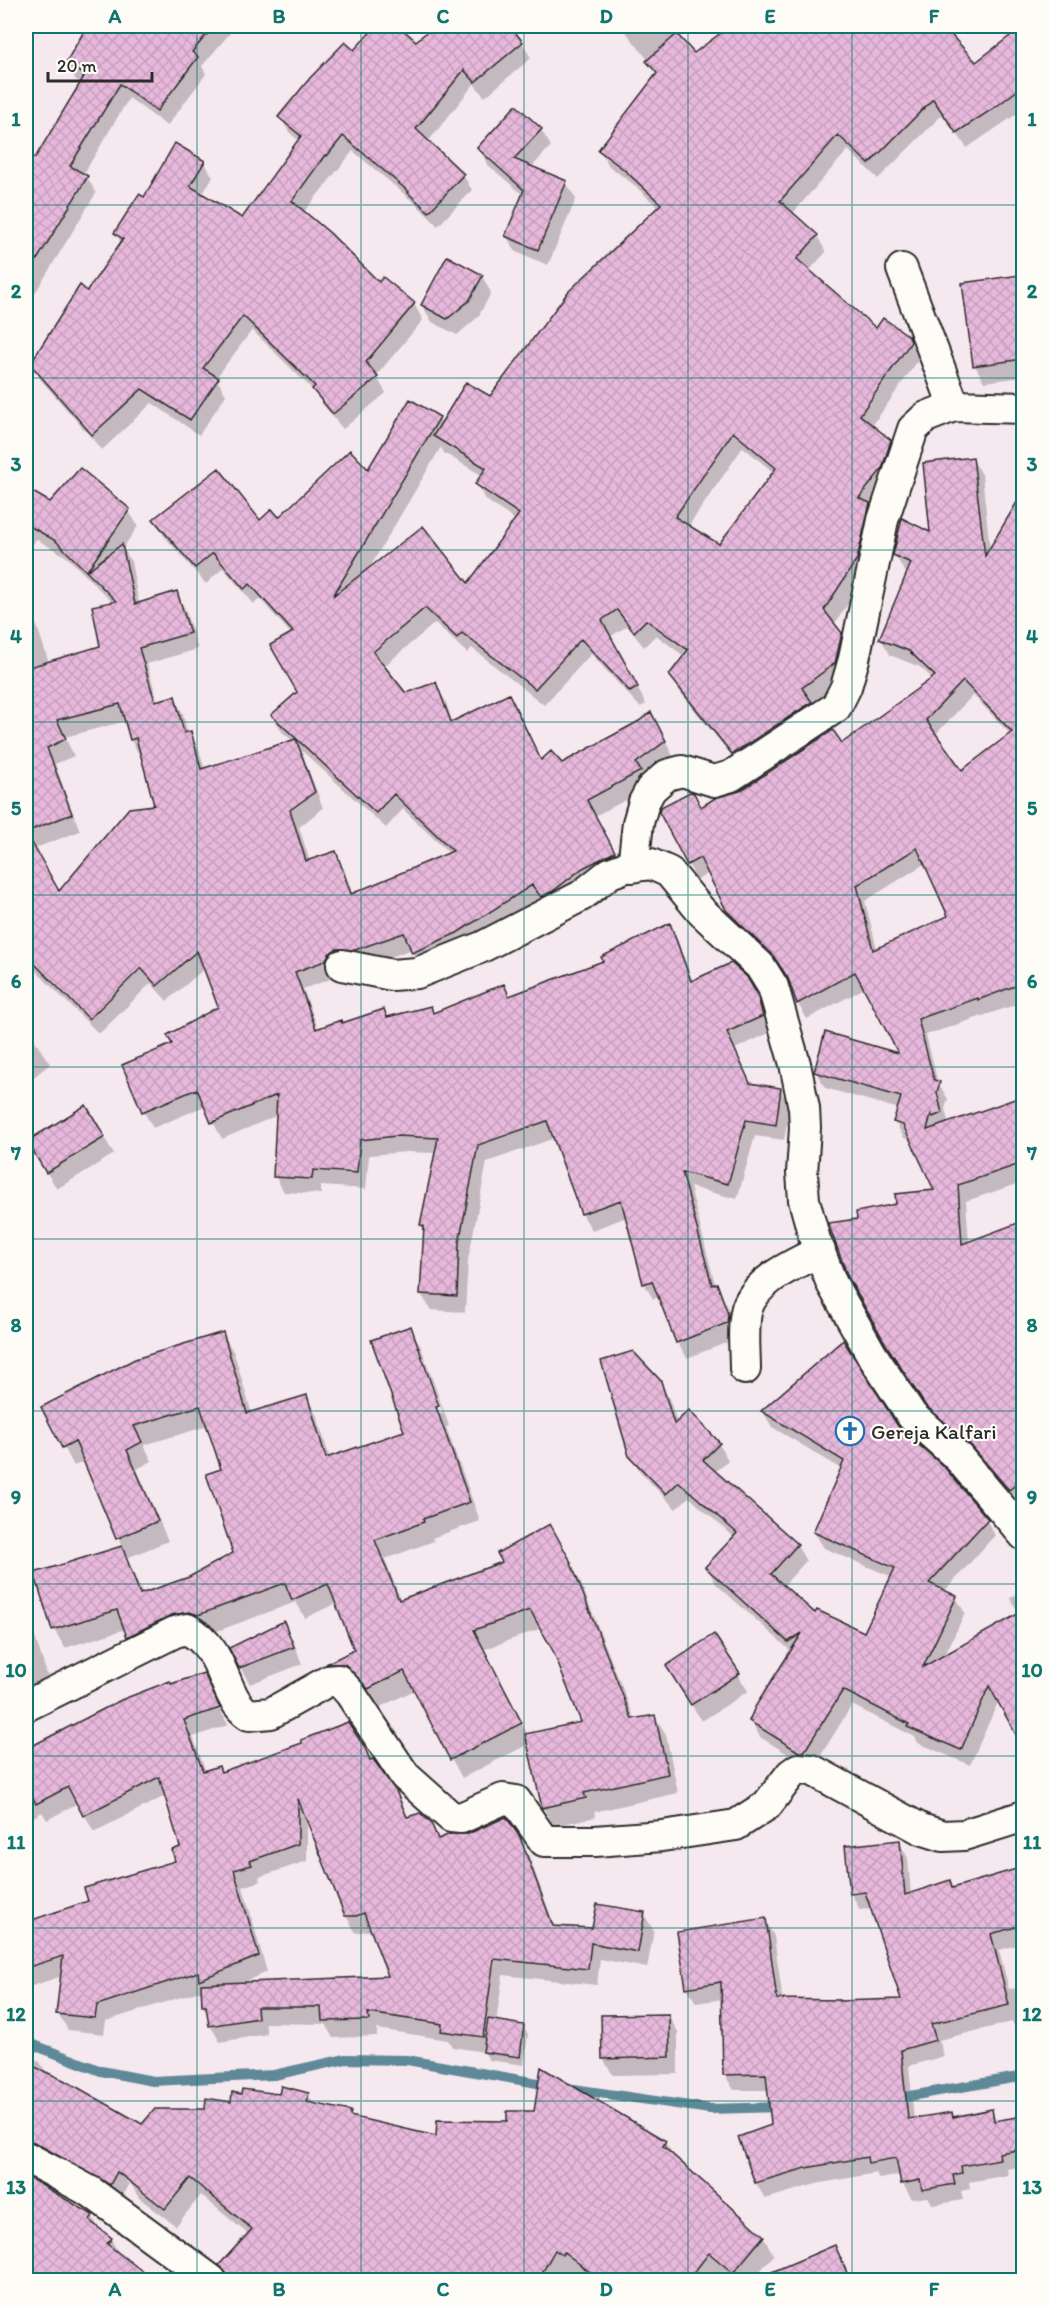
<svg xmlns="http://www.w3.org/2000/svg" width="1049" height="2306" font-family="Itim,sans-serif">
<defs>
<pattern id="building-cross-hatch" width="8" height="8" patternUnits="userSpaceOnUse" patternTransform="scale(1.5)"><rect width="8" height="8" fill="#e7b8db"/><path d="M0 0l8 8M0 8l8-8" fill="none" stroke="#c69ebc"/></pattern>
</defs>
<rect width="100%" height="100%" fill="#f6e8ef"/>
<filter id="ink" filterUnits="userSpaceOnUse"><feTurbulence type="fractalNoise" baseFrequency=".0167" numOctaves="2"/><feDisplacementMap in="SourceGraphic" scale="12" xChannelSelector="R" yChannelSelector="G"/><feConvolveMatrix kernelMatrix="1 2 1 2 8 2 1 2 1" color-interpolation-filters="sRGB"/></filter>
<g filter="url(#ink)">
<g fill="#0003" fill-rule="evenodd">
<polygon points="88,26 236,26 202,66 206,74 167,126 129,98 83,175 87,177 96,193 26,308 26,155 35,160 82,83 76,80 67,64"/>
<polygon points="378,26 397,26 416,43 437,26 508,26 522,42 531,58 485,97 474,84 428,142 463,175 472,190 438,226 416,204 353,151 303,213 379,285 414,304 423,320 376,376 386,393 343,429 323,405 314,391 252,330 216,378 226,395 199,435 152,403 102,450 41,380 32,364 87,293 121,243 116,233 144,199 204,162 213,177 202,195 243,220 299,141 289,132 280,117 355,52"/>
<path d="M 621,26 L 667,26 L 694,55 L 733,26 L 941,26 L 976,64 L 1024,28 L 1024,109 L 967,148 L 943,114 L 878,179 L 848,150 L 792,214 L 817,236 L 826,252 L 809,271 L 876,330 L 908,337 L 919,359 L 872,426 L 890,441 L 900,457 L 866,576 L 834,625 L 850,650 L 844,679 L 812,703 L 820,719 L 743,770 L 680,692 L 671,675 L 685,657 L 656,635 L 644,647 L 627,626 L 610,637 L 646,704 L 640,707 L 591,654 L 544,705 L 472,648 L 467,653 L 435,623 L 383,667 L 405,695 L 435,684 L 445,700 L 453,723 L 518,712 L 542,761 L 562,765 L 660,730 L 674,758 L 649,788 L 595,816 L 623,869 L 423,968 L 412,949 L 303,989 L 318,1029 L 388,1018 L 431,1008 L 434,1014 L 503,986 L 510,997 L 605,962 L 669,925 L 678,941 L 693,982 L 756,995 L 766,1012 L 771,1032 L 735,1049 L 751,1085 L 780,1090 L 790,1106 L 784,1140 L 755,1136 L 737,1199 L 690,1187 L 715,1284 L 725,1301 L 737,1331 L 736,1339 L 687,1358 L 677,1342 L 660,1297 L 653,1299 L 644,1283 L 627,1217 L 592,1230 L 582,1214 L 555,1138 L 487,1162 L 468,1260 L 465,1312 L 431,1310 L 421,1294 L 425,1231 L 421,1225 L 436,1153 L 407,1152 L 369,1155 L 366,1189 L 321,1186 L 321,1194 L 284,1192 L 275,1176 L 278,1115 L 222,1139 L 205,1106 L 153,1128 L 144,1112 L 124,1066 L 174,1045 L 220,1008 L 205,968 L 167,1001 L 151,983 L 99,1034 L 26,961 L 26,610 L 28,610 L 37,626 L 49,663 L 102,647 L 113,603 L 67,557 L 36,539 L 26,556 L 26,490 L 51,504 L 128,510 L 138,526 L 123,548 L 131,561 L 139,604 L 176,593 L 185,609 L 198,649 L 147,664 L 158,702 L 174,698 L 183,714 L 188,734 L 199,749 L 205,770 L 293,741 L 282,732 L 273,716 L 299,693 L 292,635 L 260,599 L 254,604 L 223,568 L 206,584 L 164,536 L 155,520 L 260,522 L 279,520 L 368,472 L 439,418 L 442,423 L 491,398 L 659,208 L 633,184 L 609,166 L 600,150 L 657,76 L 649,61 ZM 441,447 L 444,453 L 483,476 L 477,484 L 486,500 L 516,521 L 468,585 L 367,572 ZM 743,447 L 774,473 L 719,546 L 688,527 ZM 126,721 L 131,740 L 140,756 L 142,755 L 156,807 L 59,894 L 33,849 L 80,831 L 55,764 L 74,756 L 65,737 ZM 301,750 L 386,828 L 403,809 L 450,854 L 353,895 L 344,869 L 335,853 L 310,862 L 299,827 L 323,808 Z"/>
<polygon points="26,45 32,55 26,63"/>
<polygon points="541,130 551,146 531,168 566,182 576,199 548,265 516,252 506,236 523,195 488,165 479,148"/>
<polygon points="482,276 491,293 478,317 457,335 432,322 422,305"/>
<polygon points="1019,277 1024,284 1024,377 984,382 975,365"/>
<path d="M 972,459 L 982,474 L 990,550 L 1015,509 L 1024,515 L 1024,1002 L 926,1035 L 938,1083 L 948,1099 L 945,1109 L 949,1124 L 1024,1097 L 1024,1194 L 1020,1183 L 966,1201 L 969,1243 L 1024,1223 L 1024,1346 L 983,1362 L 1024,1358 L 1024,1502 L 1019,1505 L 979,1459 L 936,1421 L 898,1362 L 859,1220 L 937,1192 L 912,1140 L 904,1138 L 895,1122 L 899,1109 L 825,1088 L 816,1072 L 901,1056 L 865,988 L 807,1019 L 798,1004 L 785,973 L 737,926 L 709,873 L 697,880 L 688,864 L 701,809 L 842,745 L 933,679 L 920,667 L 890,655 L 881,639 L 908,573 L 904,571 L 895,555 L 932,535 ZM 973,695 L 1011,735 L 961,772 L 935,735 ZM 926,863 L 950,917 L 877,949 L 865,901 Z"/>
<polygon points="26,1028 50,1064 30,1080 27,1078 26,1079"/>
<polygon points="86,1107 114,1154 57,1189 38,1158"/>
<path d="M 410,1328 L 421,1347 L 449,1426 L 446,1427 L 480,1521 L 432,1538 L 434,1541 L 385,1559 L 401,1601 L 504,1563 L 549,1526 L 579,1579 L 635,1720 L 655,1716 L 666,1735 L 678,1793 L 594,1812 L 596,1817 L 554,1826 L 543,1807 L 529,1744 L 462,1778 L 415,1690 L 380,1707 L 357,1683 L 339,1682 L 328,1664 L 355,1651 L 337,1603 L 305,1618 L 296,1602 L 209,1634 L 139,1655 L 126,1629 L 65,1648 L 54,1629 L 36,1574 L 123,1548 L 85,1461 L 74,1466 L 43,1408 L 223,1334 L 234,1353 L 252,1414 L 306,1397 L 317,1416 L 330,1459 L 406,1432 ZM 416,1346 L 419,1346 L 443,1413 L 440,1414 ZM 208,1426 L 223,1470 L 235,1554 L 189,1579 L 143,1595 L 127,1558 L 168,1541 L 137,1469 L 152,1461 L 144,1445 ZM 542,1628 L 554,1650 L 583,1723 L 528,1735 L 483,1650 Z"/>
<polygon points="660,1382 669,1398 677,1423 689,1412 719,1444 728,1460 715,1472 797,1545 806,1561 783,1586 816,1615 865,1634 892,1577 824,1548 814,1532 842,1469 772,1427 763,1412 897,1427 986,1520 995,1535 944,1592 956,1597 965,1613 944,1657 1019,1615 1010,1598 1024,1590 1024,1743 999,1700 970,1765 918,1743 915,1737 852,1705 813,1768 809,1767 760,1737 751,1721 792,1652 716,1584 707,1568 735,1538 689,1497 676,1509 640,1472 631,1455"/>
<polygon points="26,1621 35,1637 53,1693 26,1701"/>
<polygon points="283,1623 293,1640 302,1664 250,1684 240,1667"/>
<polygon points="714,1636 748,1691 702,1721 677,1683"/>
<path d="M 203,1675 L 228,1725 L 193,1737 L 206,1772 L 222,1774 L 364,1748 L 395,1792 L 409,1818 L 430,1824 L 440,1840 L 519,1838 L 529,1856 L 555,1927 L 594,1929 L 644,1914 L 654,1931 L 647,1968 L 600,1959 L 597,1985 L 503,1975 L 496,2022 L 523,2026 L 528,2034 L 524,2065 L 489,2060 L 484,2052 L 452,2047 L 448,2040 L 377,2029 L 377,2036 L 333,2038 L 325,2024 L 265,2023 L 267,2034 L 220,2042 L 210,2025 L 209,2015 L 203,2006 L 203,1990 L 106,2021 L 104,2034 L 68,2030 L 58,2013 L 62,1976 L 26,1988 L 26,1923 L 90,1902 L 177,1862 L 182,1848 L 165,1796 L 94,1832 L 78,1803 L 47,1820 L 42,1812 L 26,1822 L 26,1751 L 122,1701 ZM 307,1817 L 346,1916 L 356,1933 L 372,1930 L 390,1977 L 241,1983 L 267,1972 L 243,1887 L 260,1881 L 259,1877 L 307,1861 Z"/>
<polygon points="899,1842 908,1858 911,1895 949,1882 953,1889 1024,1869 1024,1943 999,1950 1009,1989 1024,1987 1024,2034 1020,2035 1012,2022 939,2040 944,2056 909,2066 914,2119 951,2113 954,2118 991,2111 997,2122 1024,2117 1024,2166 1007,2169 1008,2175 969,2182 970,2189 961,2191 963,2200 933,2205 928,2197 912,2199 902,2183 901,2175 879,2179 876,2173 816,2184 765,2199 756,2183 740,2138 772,2126 769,2090 734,2090 724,2074 723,1999 696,2003 687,1987 765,1920 774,1936 783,2001 903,2001 872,1908 860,1910 851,1893"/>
<polygon points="668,2015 678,2032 678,2074 613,2075 603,2059"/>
<polygon points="26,2055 40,2062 47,2074 142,2126 232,2103 308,2094 314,2105 350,2113 352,2118 438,2138 665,2142 675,2158 763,2237 774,2255 752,2280 229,2280 221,2265 249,2235 201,2195 176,2226 139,2198 130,2182 120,2200 93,2184 84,2169 119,2169 128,2184 130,2163 26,2144"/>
<polygon points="26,2177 92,2216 101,2232 111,2239 120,2256 153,2280 26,2280"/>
<polygon points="835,2247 852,2280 804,2280 796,2263"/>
</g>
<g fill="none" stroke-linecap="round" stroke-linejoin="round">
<g stroke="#5e8998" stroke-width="10">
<polyline points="26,2038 34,2045 101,2071 153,2081 274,2075 346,2059 407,2060 560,2087 710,2109 782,2107"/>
<polyline points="893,2099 1024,2076"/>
</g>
</g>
<g fill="url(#building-cross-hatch)" stroke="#2b2b2b" stroke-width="1.5" fill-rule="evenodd">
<polygon points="87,26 214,26 192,52 198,57 157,111 120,84 70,166 88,176 26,278 26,153 35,158 85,75 65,64"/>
<polygon points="376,26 399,26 416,41 434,26 510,26 523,42 475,82 464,70 416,129 464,174 429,212 408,193 409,192 343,136 327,156 325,155 292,201 330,233 379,282 383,277 415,303 366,362 378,377 333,414 312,389 315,386 243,316 203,368 219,378 190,420 142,389 92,435 30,364 80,285 87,291 123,239 114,233 139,194 144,197 175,143 205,161 190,186 242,218 301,136 278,117 310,78 345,42 354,50"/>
<path d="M 730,26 L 943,26 L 976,62 L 1023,26 L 1023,86 L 997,106 L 956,133 L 933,99 L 869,164 L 838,135 L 780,201 L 818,235 L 797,259 L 876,328 L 883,318 L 909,336 L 911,342 L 860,415 L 891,440 L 882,469 L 859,498 L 870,503 L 857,559 L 824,610 L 842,633 L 835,663 L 802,688 L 812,702 L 732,754 L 669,675 L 688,650 L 646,620 L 634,632 L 617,610 L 602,620 L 638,687 L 630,692 L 581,639 L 535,689 L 462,633 L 457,638 L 425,608 L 373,652 L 406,693 L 436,682 L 451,722 L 509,694 L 541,760 L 551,751 L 562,763 L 639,721 L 651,712 L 666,741 L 636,763 L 641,771 L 587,800 L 615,852 L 583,868 L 553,891 L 541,897 L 532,885 L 457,933 L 412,953 L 404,933 L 355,950 L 336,949 L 329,954 L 325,961 L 295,972 L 316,1029 L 341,1020 L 342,1023 L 384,1009 L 387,1017 L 431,1006 L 433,1013 L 504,984 L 509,996 L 603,961 L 601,957 L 670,923 L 691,981 L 731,963 L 747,977 L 757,994 L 763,1016 L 727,1032 L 750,1083 L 781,1088 L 776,1125 L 746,1120 L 728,1184 L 682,1172 L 712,1285 L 717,1283 L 728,1314 L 727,1323 L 676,1343 L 652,1281 L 643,1284 L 621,1200 L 581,1214 L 547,1121 L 478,1145 L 459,1243 L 457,1296 L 420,1294 L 424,1226 L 420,1225 L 438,1138 L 397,1136 L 360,1140 L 357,1173 L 313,1170 L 312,1179 L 273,1177 L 277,1095 L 211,1123 L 197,1089 L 142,1112 L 122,1065 L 172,1044 L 167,1035 L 218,1007 L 197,951 L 157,986 L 141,968 L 89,1019 L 26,955 L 26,668 L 100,646 L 92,606 L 116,601 L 56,541 L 26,524 L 26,488 L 50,502 L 80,468 L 130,509 L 87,571 L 122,544 L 135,604 L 177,591 L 190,633 L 139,648 L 155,701 L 175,696 L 184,733 L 191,731 L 201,769 L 296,739 L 315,792 L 290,810 L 306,861 L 336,851 L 351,894 L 453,851 L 394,794 L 376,813 L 271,715 L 297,692 L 270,645 L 293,632 L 250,584 L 244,589 L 213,553 L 195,568 L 153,519 L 219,468 L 260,520 L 272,509 L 279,517 L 350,450 L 368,469 L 410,399 L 440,417 L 333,596 L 423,526 L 468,583 L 519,514 L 475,484 L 486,468 L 433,436 L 466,382 L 490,396 L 568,292 L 661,204 L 622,168 L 598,150 L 657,73 L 646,61 L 677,34 L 694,53 ZM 733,432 L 776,468 L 719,544 L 675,517 ZM 120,704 L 130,740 L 136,738 L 154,805 L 129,808 L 59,891 L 26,832 L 72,814 L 47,748 L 66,739 L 57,720 Z"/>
<polygon points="516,105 542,129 514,159 567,181 538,250 505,236 524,190 477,148"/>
<polygon points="447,256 483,275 469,301 447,319 421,305"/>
<polygon points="1020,275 1023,301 1023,359 973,366 962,283"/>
<path d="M 973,457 L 985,556 L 1023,492 L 1023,983 L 978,1000 L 978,998 L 918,1019 L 934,1080 L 940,1082 L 937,1092 L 942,1113 L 933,1117 L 931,1114 L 927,1130 L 1023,1096 L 1023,1163 L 958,1185 L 962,1244 L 1023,1221 L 1023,1479 L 1009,1490 L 969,1443 L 925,1405 L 887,1346 L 848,1277 L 828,1223 L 857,1219 L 856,1212 L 896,1204 L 895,1194 L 934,1190 L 903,1125 L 893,1122 L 901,1097 L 814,1072 L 825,1032 L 898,1053 L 855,972 L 797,1004 L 788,978 L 774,957 L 726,910 L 700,858 L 687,865 L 659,812 L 661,807 L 690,792 L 694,793 L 701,807 L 715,798 L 740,791 L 833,730 L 842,743 L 935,676 L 909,651 L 879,639 L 911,563 L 893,555 L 902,518 L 930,532 L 923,463 ZM 963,681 L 1012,732 L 962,770 L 926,720 ZM 917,848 L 948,916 L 873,950 L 857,885 Z"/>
<polygon points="86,1105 105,1137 46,1173 27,1141"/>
<polygon points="411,1326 439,1406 436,1407 470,1502 423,1519 424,1522 375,1540 399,1600 502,1562 497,1553 550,1524 569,1558 632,1719 655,1715 668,1774 584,1793 586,1798 542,1808 525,1734 581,1722 553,1651 530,1610 474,1630 522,1723 450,1760 404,1671 368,1689 345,1664 326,1664 354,1650 328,1584 292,1600 285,1583 198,1615 190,1612 171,1615 127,1637 117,1610 52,1630 34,1573 122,1546 140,1594 189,1577 233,1553 206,1474 221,1469 200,1406 134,1426 142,1442 127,1450 158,1521 116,1539 75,1441 62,1448 41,1407 135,1359 223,1332 247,1413 307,1395 326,1458 404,1431 371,1340"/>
<polygon points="843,1340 898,1426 945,1468 988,1519 929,1583 957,1596 923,1667 1023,1611 1023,1747 989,1686 961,1750 907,1727 909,1724 843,1690 804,1752 799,1752 749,1721 755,1707 802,1633 788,1642 705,1567 737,1533 679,1482 666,1494 629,1456 601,1361 633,1351 661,1381 674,1424 689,1410 720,1443 703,1460 798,1544 771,1574 815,1613 817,1610 864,1632 895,1568 813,1532 844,1461 761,1411"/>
<polygon points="284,1621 294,1647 239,1668 229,1648"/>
<polygon points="714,1634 740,1673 691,1705 666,1666"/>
<polygon points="204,1673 220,1708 184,1720 203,1771 219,1766 221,1772 302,1743 301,1740 348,1722 365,1748 370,1760 373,1759 396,1791 407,1817 420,1813 431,1823 438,1839 450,1834 468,1834 506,1817 520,1837 553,1926 592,1928 597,1904 645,1912 638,1952 591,1943 588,1969 494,1959 483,2037 441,2031 442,2024 368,2013 369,2020 322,2021 321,2007 257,2007 258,2018 209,2026 206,2006 202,2006 201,1984 388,1976 364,1913 356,1916 345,1916 298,1799 298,1844 250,1861 252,1865 234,1870 259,1956 199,1980 198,1972 97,2005 95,2018 56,2014 63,1956 26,1968 26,1922 88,1901 84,1888 175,1861 172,1850 180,1847 159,1777 83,1816 68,1787 36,1804 26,1784 26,1749 121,1700 170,1681 171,1684"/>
<polygon points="900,1840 905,1895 950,1880 952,1888 1023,1867 1023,1925 991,1934 1009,2005 931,2024 936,2040 901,2050 908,2119 952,2112 953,2117 992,2109 994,2121 1023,2116 1023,2149 999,2153 1000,2159 961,2166 962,2173 953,2175 955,2184 922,2190 920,2180 901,2184 896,2158 868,2163 867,2157 806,2168 755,2183 738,2137 771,2125 766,2074 723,2075 721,1982 686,1988 677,1932 766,1918 777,1999 839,2000 839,2001 901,1999 865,1892 850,1894 845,1846"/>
<polygon points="669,2014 670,2057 602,2059 601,2015"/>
<polygon points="488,2019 524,2025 520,2057 483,2052"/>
<polygon points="26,2063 68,2082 142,2124 155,2109 205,2109 206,2098 231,2102 232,2092 241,2094 242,2089 279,2094 281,2086 309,2093 307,2102 351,2111 350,2116 436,2136 437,2120 507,2121 507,2111 534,2111 541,2067 666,2141 663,2146 764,2236 733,2273 709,2253 688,2280 600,2280 564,2252 562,2255 555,2250 538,2280 232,2280 219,2265 252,2229 190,2178 165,2209 117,2172 110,2185 34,2142 26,2140"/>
<polygon points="26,2176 93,2215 90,2221 112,2238 107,2244 154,2280 26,2280"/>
<polygon points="835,2245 850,2280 753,2280"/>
</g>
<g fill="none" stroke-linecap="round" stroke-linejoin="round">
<g stroke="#2b2b2b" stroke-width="34">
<g id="street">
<polyline points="902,269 954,406"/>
<polyline points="633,867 638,823 644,802 651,789 667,775 682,771 714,781 731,776 836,707 846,687 854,659 883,520 913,429 926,417 954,406 1024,408"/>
<polyline points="342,965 392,975 417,973 482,947 581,896 610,873 626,867 651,864 669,872 701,911 760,966 773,987 795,1064 804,1108 805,1128 802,1173 804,1200 815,1240 832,1284 872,1355 912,1416 957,1456 1024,1535"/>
<path d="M 745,1369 C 745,1350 742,1327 747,1308 C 757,1279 795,1264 820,1251"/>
<path d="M 26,1706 L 175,1632 L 187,1629 C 228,1651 220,1695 249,1715 L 271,1713 L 328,1681 L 338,1680 L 350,1693 L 405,1776 L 451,1817 L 461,1818 L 503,1799 L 516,1801 L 544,1841 L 595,1841 L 662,1836 L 736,1825 L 767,1805 L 791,1774 L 798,1769 L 812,1770 L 921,1829 L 943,1836 L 964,1835 L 1024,1816"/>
<polyline points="26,2157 91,2192 211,2280"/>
</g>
</g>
<use href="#street" stroke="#fdfcf7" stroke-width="30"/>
</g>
</g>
<path fill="none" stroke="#0f766e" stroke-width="1.5" stroke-opacity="0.55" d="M 197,26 L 197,2280M 361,26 L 361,2280M 524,26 L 524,2280M 688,26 L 688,2280M 852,26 L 852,2280M 26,205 L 1024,205M 26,378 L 1024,378M 26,550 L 1024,550M 26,722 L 1024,722M 26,895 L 1024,895M 26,1067 L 1024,1067M 26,1239 L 1024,1239M 26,1411 L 1024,1411M 26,1584 L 1024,1584M 26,1756 L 1024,1756M 26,1928 L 1024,1928M 26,2101 L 1024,2101"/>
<defs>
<g id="church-ring" transform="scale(1.5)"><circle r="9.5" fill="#fdfcf7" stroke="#1f6fb2" stroke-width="1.5"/><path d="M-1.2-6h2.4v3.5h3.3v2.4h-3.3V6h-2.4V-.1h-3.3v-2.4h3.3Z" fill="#1f6fb2"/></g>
</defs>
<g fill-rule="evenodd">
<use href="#church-ring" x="850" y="1431"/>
</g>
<g text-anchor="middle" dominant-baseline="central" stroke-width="4.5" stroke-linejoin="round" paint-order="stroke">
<g font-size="21" fill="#2b2b2b" stroke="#fdfcf7" text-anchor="start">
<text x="871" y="1431">Gereja Kalfari</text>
</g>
</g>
<rect width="1049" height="2306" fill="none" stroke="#fdfcf7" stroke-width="66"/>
<path d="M48 72v9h104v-9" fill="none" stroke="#2b2b2b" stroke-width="3"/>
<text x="57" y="72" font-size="18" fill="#2b2b2b" stroke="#fdfcf7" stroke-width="4.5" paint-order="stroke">20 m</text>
<rect x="33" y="33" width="983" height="2240" fill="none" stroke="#0f766e" stroke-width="2"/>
<g font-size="20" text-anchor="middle" font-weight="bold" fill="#0f766e">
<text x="115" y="23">A</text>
<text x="279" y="23">B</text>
<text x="443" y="23">C</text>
<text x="606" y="23">D</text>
<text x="770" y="23">E</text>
<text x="934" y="23">F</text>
<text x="16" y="126">1</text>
<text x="1032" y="126">1</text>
<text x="16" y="298">2</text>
<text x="1032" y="298">2</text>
<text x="16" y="471">3</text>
<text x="1032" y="471">3</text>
<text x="16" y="643">4</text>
<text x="1032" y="643">4</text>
<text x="16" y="815">5</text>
<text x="1032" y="815">5</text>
<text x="16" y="988">6</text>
<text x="1032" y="988">6</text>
<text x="16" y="1160">7</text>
<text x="1032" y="1160">7</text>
<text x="16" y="1332">8</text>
<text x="1032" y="1332">8</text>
<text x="16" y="1504">9</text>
<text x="1032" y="1504">9</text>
<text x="16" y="1677">10</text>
<text x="1032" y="1677">10</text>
<text x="16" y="1849">11</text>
<text x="1032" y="1849">11</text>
<text x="16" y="2021">12</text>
<text x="1032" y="2021">12</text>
<text x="16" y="2194">13</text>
<text x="1032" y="2194">13</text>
<text x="115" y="2296">A</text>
<text x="279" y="2296">B</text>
<text x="443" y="2296">C</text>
<text x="606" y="2296">D</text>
<text x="770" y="2296">E</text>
<text x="934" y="2296">F</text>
</g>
</svg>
